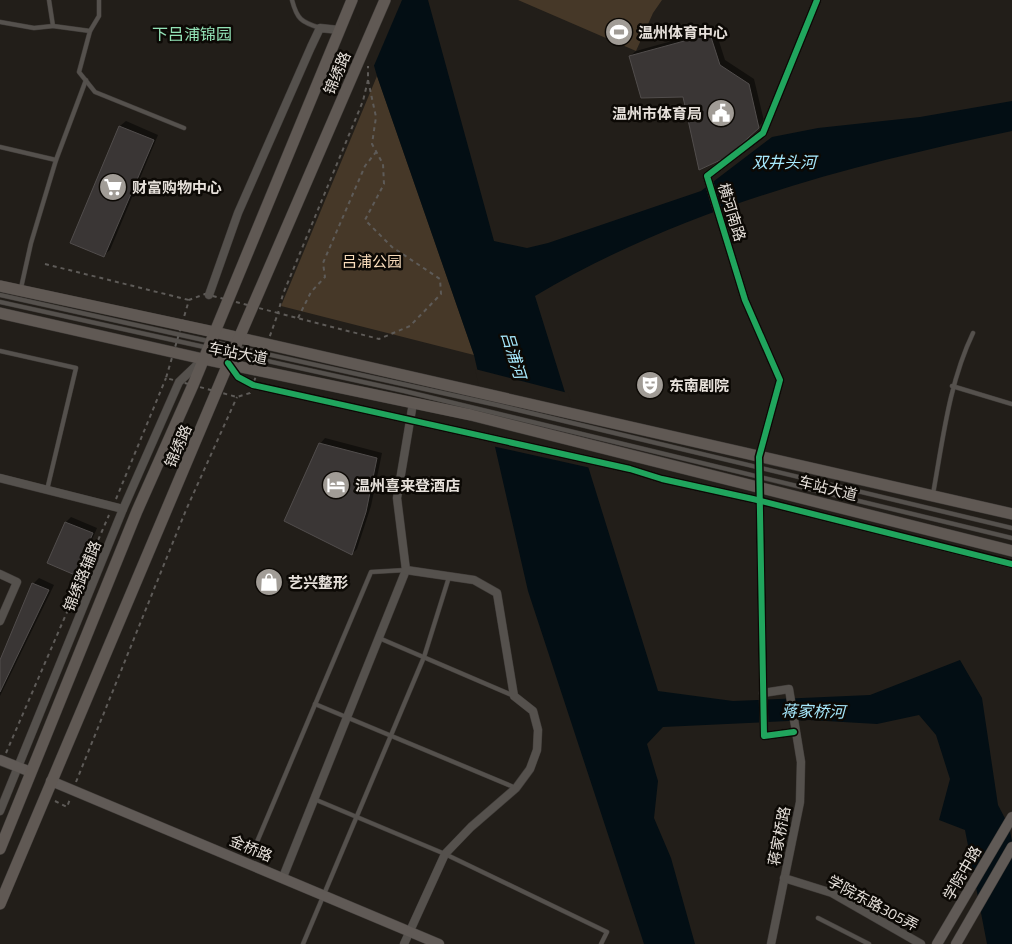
<svg xmlns="http://www.w3.org/2000/svg" width="1012" height="944" font-family="'Titillium Web','Noto Sans SC',sans-serif">
<rect width="100%" height="100%" fill="#221e19"/>
<g fill="#463828">
<polygon points="518,0 662,0 653,13 636,51"/>
<polygon points="377,76 474,355 281,306"/>
</g>
<path fill="#030e14" d="M 355,0 L 428,0 L 494,241 L 527,248 L 548,243 L 701,191 L 772,137 L 818,128 L 920,117 L 1012,101 L 1012,131 C 847,166 681,209 535,296 L 658,691 L 733,701 L 870,695 L 960,660 L 982,698 L 998,805 L 1009,826 L 1012,841 L 1012,944 L 987,944 L 965,830 L 939,820 L 950,779 L 936,735 L 919,715 L 877,724 L 809,720 L 663,727 L 647,744 L 658,781 L 654,818 L 671,858 L 695,944 L 644,944 L 528,591 L 474,355 L 377,76 Z"/>
<g fill="#221e19">
<polygon points="352,0 402,0 373,68"/>
<polygon points="475,369 568,393 591,468 492,446"/>
</g>
<g fill="#0007">
<polygon points="715,29 725,60 754,79 764,121 758,127 684,96 630,56 636,51"/>
<polygon points="126,121 158,135 110,250 104,255 72,242 120,126"/>
<polygon points="325,438 382,453 371,506 357,549 352,554 320,444"/>
<polygon points="71,517 97,528 80,568 75,574 49,563 66,522"/>
<polygon points="39,578 54,585 0,696 0,663 33,584"/>
</g>
<g fill="#3a3635" stroke="#514d4c">
<polygon points="710,34 720,65 749,84 759,128 727,157 699,170 683,97 641,98 629,56"/>
<polygon points="119,126 154,140 104,257 70,243"/>
<polygon points="319,443 377,458 366,512 352,555 284,521"/>
<polygon points="65,522 93,533 75,575 47,563"/>
<polygon points="32,583 49,590 0,692 0,660"/>
</g>
<g fill="none" stroke-linecap="round" stroke-linejoin="round">
<g stroke="#3f3b38" stroke-width="5">
<g id="lane">
<polyline points="49,0 53,26 90,31 79,72 95,92 184,128"/>
<path d="M 292,0 C 297,19 301,22 320,28"/>
<polyline points="0,22 34,28 53,26"/>
<polyline points="90,31 99,16 99,0"/>
<polyline points="0,147 56,160"/>
<polyline points="21,288 31,243 56,160 86,80"/>
<polyline points="0,295 497,405 1012,528"/>
<polyline points="0,302 404,391 1012,538"/>
<polyline points="0,351 76,368 47,490"/>
<polyline points="952,386 1012,404"/>
<path d="M 933,494 C 943,439 949,383 973,333"/>
<polyline points="379,638 514,696"/>
<polyline points="315,704 516,788"/>
<polyline points="314,799 445,854 607,932 601,944"/>
<polyline points="254,849 371,572 406,570"/>
<polyline points="818,918 869,944"/>
<polyline points="303,944 424,657 449,577"/>
</g>
</g>
<g stroke="#3f3b38" stroke-width="9">
<g id="street">
<polyline points="209,295 238,213 311,47 320,28 339,30"/>
<polyline points="229,364 238,377 253,385 630,469 662,479 753,499 1012,564"/>
<polyline points="0,478 123,509"/>
<polyline points="0,574 17,582 0,621"/>
<polyline points="763,693 789,689 801,762 800,802 771,944"/>
<polyline points="794,732 764,736 759,457 780,380 745,300 707,176 763,133 817,0"/>
<polyline points="0,811 123,509 179,382 202,360"/>
<polyline points="283,877 406,570 397,498 413,403"/>
<polyline points="784,878 832,893 921,944"/>
<polyline points="404,944 445,854 471,827 516,788 530,769 537,750 538,730 533,711 514,696 497,593 474,580 406,570"/>
</g>
</g>
<g stroke="#3f3b38" stroke-width="11">
<g id="secondary">
<polyline points="0,760 31,772"/>
<polyline points="51,781 439,944"/>
<polyline points="937,944 1012,817"/>
<polyline points="956,944 1012,847"/>
</g>
</g>
<g stroke="#3f3b38" stroke-width="12">
<g id="primary">
<polyline points="0,286 214,332 1012,514"/>
<polyline points="0,313 203,359 471,415 1012,551"/>
<polyline points="0,849 137,511 193,385 352,0"/>
<polyline points="0,904 239,338 385,0"/>
</g>
</g>
<g stroke="#5e5b58" stroke-width="2" stroke-dasharray="4 4" stroke-linecap="butt">
<polyline points="368,80 363,101 283,294 278,313 379,339 410,326 441,294 440,279 392,247 365,220 384,184 383,164 372,144 376,117 368,80 368,66"/>
<polyline points="45,264 189,300"/>
<polygon points="205,294 278,313 250,393 237,397 166,378 189,300"/>
<polyline points="298,318 311,292 325,277 323,263 365,166 376,152"/>
<polyline points="116,499 166,378"/>
<polyline points="6,753 109,515"/>
<polyline points="76,782 186,510 237,397"/>
<polyline points="55,801 67,807 70,799"/>
</g>
<use href="#lane" stroke="#55514d" stroke-width="4"/>
<use href="#street" stroke="#55514d" stroke-width="8"/>
<use href="#secondary" stroke="#605a56" stroke-width="10"/>
<use href="#primary" stroke="#605954" stroke-width="11"/>
<g stroke="#0c0905" stroke-width="9">
<g id="cycleway">
<polyline points="228,363 238,377 253,385 630,469 662,479 753,499 1012,564"/>
<polyline points="794,732 764,736 759,457 780,380 745,300 707,176 763,133 817,0"/>
</g>
</g>
<use href="#cycleway" stroke="#20a55d" stroke-width="6"/>
</g>
<defs>
<g id="stadium-disc" transform="scale(1.4375)"><circle r="9.5" fill="#a19c96" stroke="#0c0905"/><path d="M0-5a6.5 5 0 1 0 0 10a6.5 5 0 1 0 0-10ZM-3.5-1.8h7v3.6h-7Z" fill="#fff"/></g>
<g id="civic-disc" transform="scale(1.4375)"><circle r="9.5" fill="#a19c96" stroke="#0c0905"/><path d="M-.6-6.5H3V-4.5H.6V-3L4-1V1h2V6H-6V1h2V-1L-.6-3ZM-1.2 2.5V6h2.4V2.5Z" fill="#fff"/></g>
<g id="supermarket-disc" transform="scale(1.4375)"><circle r="9.5" fill="#a19c96" stroke="#0c0905"/><path d="M-6-5.5h2.5l.6 2H6L4.5 2H-2.5L-4.4-4H-6ZM-1.5 3.2a1.3 1.3 0 1 0 .1 0ZM3 3.2a1.3 1.3 0 1 0 .1 0Z" fill="#fff"/></g>
<g id="theatre-disc" transform="scale(1.4375)"><circle r="9.5" fill="#a19c96" stroke="#0c0905"/><path d="M-5-5.5Q0-4 5-5.5V0Q5 5 0 6Q-5 5-5 0ZM-3.3-2.5H-1v1.5H-3.3ZM1-2.5H3.3v1.5H1ZM-2.8 1Q0 5.5 2.8 1Z" fill="#fff"/></g>
<g id="hotel-disc" transform="scale(1.4375)"><circle r="9.5" fill="#a19c96" stroke="#0c0905"/><path d="M-6-4.5h1.5V1H6V5H4.5V3h-9V5H-6ZM-4 0a1.8 1.8 0 1 1 3.6 0ZM.5 0V-2.5h3Q6-2.5 6 0Z" fill="#fff"/></g>
<g id="shop-disc" transform="scale(1.4375)"><circle r="9.5" fill="#a19c96" stroke="#0c0905"/><path d="M-5-2.5h2.3a2.7 3.5 0 0 1 5.4 0H5L5.5 6h-11ZM-1.5-2.5h3a1.5 2.3 0 0 0-3 0Z" fill="#fff"/></g>
</defs>
<g fill-rule="evenodd">
<use href="#stadium-disc" x="619" y="32"/>
<use href="#civic-disc" x="721" y="113"/>
<use href="#supermarket-disc" x="113" y="187"/>
<use href="#theatre-disc" x="650" y="385"/>
<use href="#hotel-disc" x="336" y="485"/>
<use href="#shop-disc" x="269" y="582"/>
</g>
<g text-anchor="middle" dominant-baseline="central" stroke-width="5" stroke-linejoin="round" paint-order="stroke">
<g font-size="15" font-weight="bold" fill="#e6e0da" stroke="#0c0905" text-anchor="start">
<text x="638" y="32">温州体育中心</text>
<text x="702" y="113" text-anchor="end">温州市体育局</text>
<text x="132" y="187">财富购物中心</text>
<text x="669" y="385">东南剧院</text>
<text x="355" y="485">温州喜来登酒店</text>
<text x="288" y="582">艺兴整形</text>
</g>
<g font-size="15" fill="#e6e0da" stroke="#0c0905">
<text transform="translate(337 73) rotate(-67)">锦绣路</text>
<text transform="translate(732 212) rotate(73)">横河南路</text>
<text transform="translate(238 353) rotate(11)">车站大道</text>
<text transform="translate(178 446) rotate(-67)">锦绣路</text>
<text transform="translate(828 488) rotate(14)">车站大道</text>
<text transform="translate(82 576) rotate(-68)">锦绣路辅路</text>
<text transform="translate(779 836) rotate(-79)">蒋家桥路</text>
<text transform="translate(251 848) rotate(23)">金桥路</text>
<text transform="translate(962 873) rotate(-60)">学院中路</text>
<text transform="translate(873 903) rotate(28)">学院东路305弄</text>
</g>
<g font-size="15" fill="#f9dcbb" stroke="#0c0905">
<text x="372" y="261">吕浦公园</text>
</g>
<g font-size="16" fill="#93e2b6" stroke="#0c0905">
<text x="192" y="34">下吕浦锦园</text>
</g>
<g font-size="16" font-style="italic" fill="#a7e9fd" stroke="#0c0905">
<text x="784" y="162">双井头河</text>
<text transform="translate(514 355) rotate(73)">吕浦河</text>
<text transform="translate(813 711) rotate(1)">蒋家桥河</text>
</g>
</g>
</svg>
